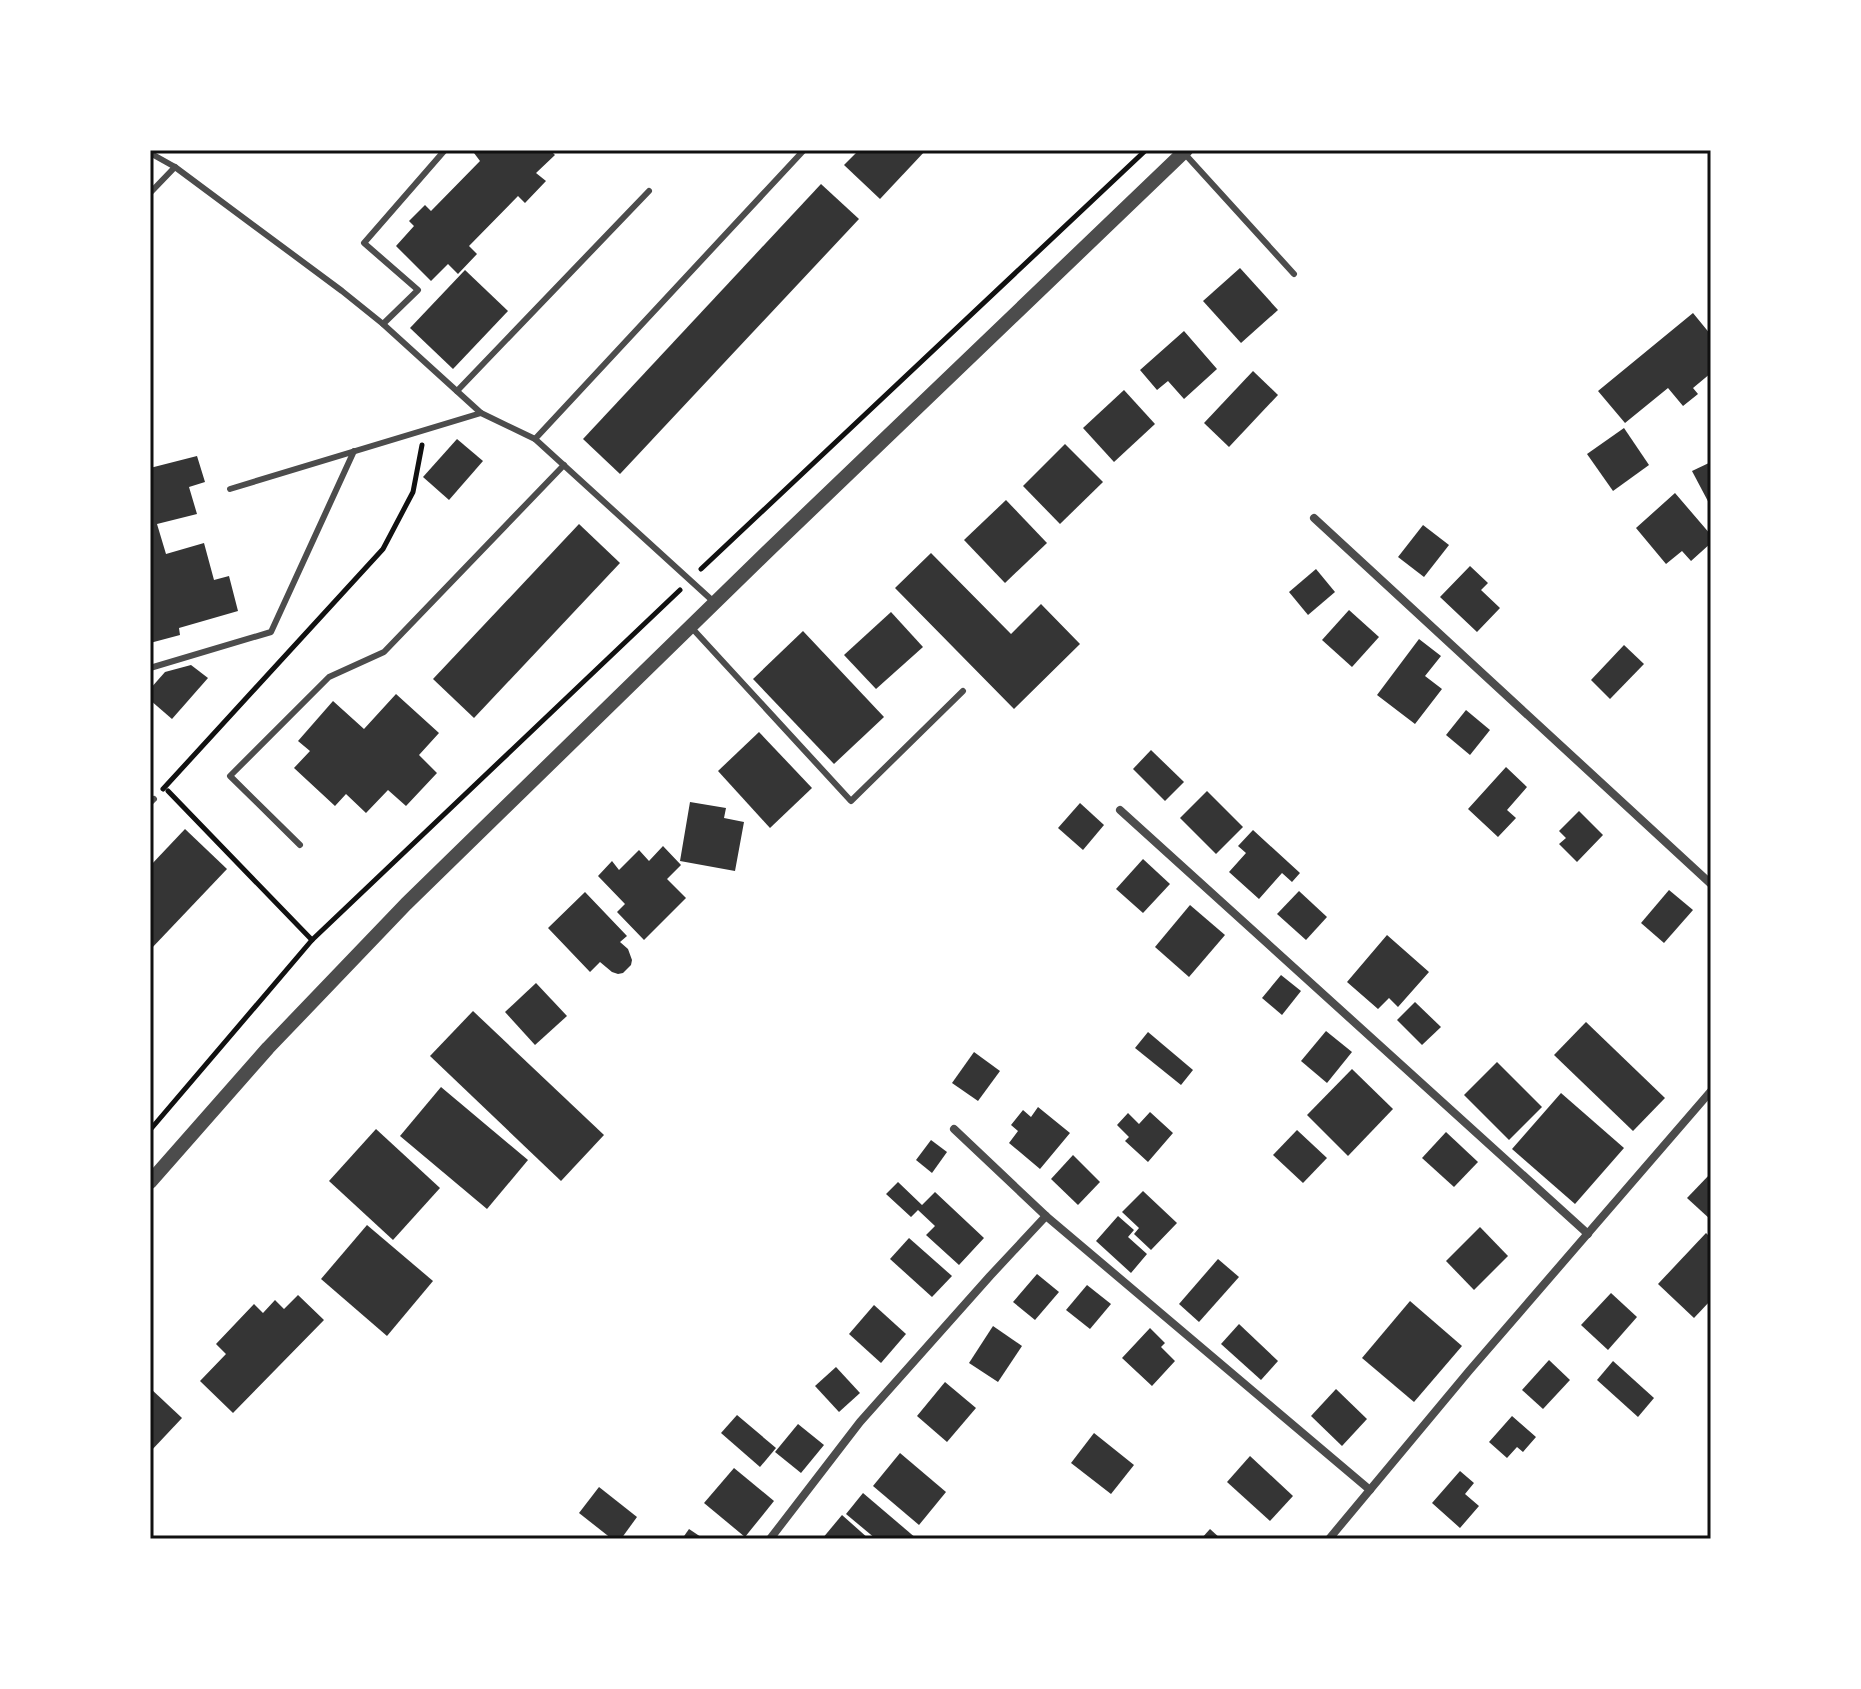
<svg xmlns="http://www.w3.org/2000/svg" width="1861" height="1689" font-family="'IBM Plex Sans',sans-serif">
<rect width="100%" height="100%" fill="#fff"/>
<g fill="#353535">
<polygon points="477,150 550,150 555,155 536,173 546,181 525,203 518,196 469,246 477,254 458,274 448,264 431,281 396,246 414,226 409,221 425,205 431,211 480,161 474,153"/>
<polygon points="859,150 926,150 880,199 844,165"/>
<polygon points="821,184 859,219 620,474 583,439"/>
<polygon points="1240,268 1278,310 1241,343 1203,301"/>
<polygon points="465,270 508,311 453,369 410,328"/>
<polygon points="1693,313 1711,335 1711,373 1693,388 1698,394 1683,406 1668,388 1625,423 1598,391"/>
<polygon points="1184,331 1217,369 1184,399 1168,381 1157,390 1140,370"/>
<polygon points="1253,371 1278,395 1229,447 1204,423"/>
<polygon points="1124,390 1155,424 1114,462 1083,428"/>
<polygon points="1624,428 1649,465 1613,491 1587,454"/>
<polygon points="457,439 483,461 449,500 423,477"/>
<polygon points="1065,444 1103,482 1060,524 1023,486"/>
<polygon points="197,456 205,482 189,487 197,514 157,524 166,554 204,543 214,580 229,576 238,611 179,628 180,635 150,643 150,468"/>
<polygon points="1711,462 1711,507 1692,471"/>
<polygon points="1675,493 1711,535 1711,543 1691,561 1682,551 1666,564 1636,528"/>
<polygon points="1006,500 1047,543 1005,583 964,540"/>
<polygon points="579,524 620,563 474,718 433,679"/>
<polygon points="1423,525 1449,545 1424,577 1398,557"/>
<polygon points="931,553 1011,634 1041,604 1080,644 1014,709 895,588"/>
<polygon points="1470,566 1488,583 1481,590 1500,608 1477,632 1440,597"/>
<polygon points="1316,569 1335,592 1308,615 1289,592"/>
<polygon points="1349,610 1379,637 1352,667 1322,640"/>
<polygon points="891,612 923,647 876,689 844,655"/>
<polygon points="803,631 884,717 834,764 753,679"/>
<polygon points="1419,639 1441,656 1425,676 1442,689 1415,724 1377,695"/>
<polygon points="1624,645 1644,664 1610,699 1591,680"/>
<polygon points="191,665 208,678 172,719 150,700 150,689 165,672"/>
<polygon points="396,694 439,733 419,755 437,773 406,806 388,790 366,813 346,794 335,806 294,768 310,751 298,741 333,701 364,729"/>
<polygon points="1466,710 1490,730 1470,755 1446,735"/>
<polygon points="759,732 812,788 770,828 718,771"/>
<polygon points="1151,750 1184,782 1165,801 1133,769"/>
<polygon points="1506,767 1527,787 1507,810 1516,818 1498,837 1468,809"/>
<polygon points="1207,791 1243,827 1216,854 1180,818"/>
<polygon points="690,802 726,808 724,818 744,822 735,871 680,861"/>
<polygon points="1080,803 1104,825 1083,850 1058,828"/>
<polygon points="1579,811 1603,835 1577,862 1559,844 1566,838 1559,831"/>
<polygon points="185,829 227,869 150,950 150,866"/>
<polygon points="1253,830 1300,873 1292,882 1282,873 1259,899 1229,872 1246,853 1238,846"/>
<polygon points="663,846 681,865 667,879 686,898 644,940 617,912 625,904 598,876 612,861 619,870 639,850 649,861"/>
<polygon points="1143,859 1170,884 1143,913 1116,889"/>
<polygon points="1669,890 1693,910 1664,943 1641,923"/>
<polygon points="1299,891 1327,917 1306,940 1277,914"/>
<polygon points="585,892 627,936 620,942 628,949 632,960 631,965 623,973 618,974 612,972 600,962 590,972 548,928"/>
<polygon points="1190,905 1225,935 1189,977 1155,947"/>
<polygon points="1387,935 1429,972 1398,1007 1389,998 1378,1009 1347,982"/>
<polygon points="1281,975 1301,991 1282,1015 1262,998"/>
<polygon points="536,983 567,1016 535,1045 505,1012"/>
<polygon points="1415,1002 1441,1027 1422,1045 1397,1020"/>
<polygon points="473,1011 604,1135 561,1181 430,1056"/>
<polygon points="1586,1022 1665,1098 1633,1131 1554,1055"/>
<polygon points="1326,1031 1352,1052 1327,1083 1301,1061"/>
<polygon points="1148,1032 1193,1070 1181,1085 1135,1048"/>
<polygon points="974,1052 1000,1071 978,1101 952,1083"/>
<polygon points="1497,1062 1542,1107 1509,1140 1464,1095"/>
<polygon points="1352,1069 1393,1109 1348,1156 1307,1115"/>
<polygon points="441,1087 528,1160 487,1209 400,1136"/>
<polygon points="1561,1093 1624,1148 1575,1204 1512,1149"/>
<polygon points="1038,1107 1070,1133 1040,1169 1009,1143 1018,1131 1011,1125 1023,1110 1031,1117"/>
<polygon points="1150,1112 1173,1133 1148,1162 1125,1141 1129,1137 1117,1125 1128,1113 1139,1124"/>
<polygon points="376,1129 440,1188 393,1240 329,1181"/>
<polygon points="1297,1130 1327,1158 1303,1183 1273,1155"/>
<polygon points="1446,1132 1478,1162 1454,1187 1422,1158"/>
<polygon points="931,1140 947,1152 932,1173 916,1160"/>
<polygon points="1073,1155 1100,1182 1078,1205 1051,1179"/>
<polygon points="1711,1173 1711,1220 1687,1198"/>
<polygon points="898,1182 922,1205 935,1192 984,1238 959,1265 926,1235 935,1226 918,1210 911,1217 886,1194"/>
<polygon points="1143,1191 1177,1223 1151,1250 1134,1234 1139,1228 1122,1212"/>
<polygon points="1118,1216 1134,1230 1128,1237 1147,1254 1131,1273 1096,1241"/>
<polygon points="367,1225 433,1281 387,1336 321,1279"/>
<polygon points="1480,1227 1508,1256 1474,1290 1446,1261"/>
<polygon points="1706,1233 1711,1238 1711,1300 1694,1318 1658,1284"/>
<polygon points="909,1238 952,1276 932,1297 890,1259"/>
<polygon points="1218,1259 1239,1277 1199,1322 1179,1304"/>
<polygon points="1037,1274 1059,1292 1035,1320 1013,1302"/>
<polygon points="1087,1285 1111,1304 1090,1329 1066,1310"/>
<polygon points="1611,1293 1637,1317 1608,1350 1581,1325"/>
<polygon points="298,1295 324,1320 233,1413 200,1381 226,1354 216,1344 254,1304 263,1313 275,1300 284,1309"/>
<polygon points="1410,1301 1462,1346 1414,1402 1362,1358"/>
<polygon points="874,1305 906,1334 881,1363 849,1334"/>
<polygon points="1239,1324 1278,1361 1261,1380 1221,1344"/>
<polygon points="993,1326 1022,1346 998,1382 969,1363"/>
<polygon points="1150,1328 1165,1343 1161,1347 1175,1361 1152,1386 1122,1358"/>
<polygon points="1549,1360 1570,1380 1543,1409 1522,1390"/>
<polygon points="1613,1361 1654,1398 1638,1417 1597,1380"/>
<polygon points="836,1367 860,1393 839,1412 815,1386"/>
<polygon points="945,1382 976,1408 947,1442 917,1416"/>
<polygon points="150,1388 182,1418 150,1452"/>
<polygon points="1336,1389 1367,1419 1342,1446 1311,1416"/>
<polygon points="737,1415 776,1448 760,1467 721,1433"/>
<polygon points="1512,1416 1536,1437 1523,1452 1517,1447 1507,1458 1489,1442"/>
<polygon points="798,1424 824,1445 801,1473 775,1452"/>
<polygon points="1094,1433 1134,1465 1111,1494 1071,1463"/>
<polygon points="900,1453 946,1492 919,1525 873,1486"/>
<polygon points="1250,1456 1293,1496 1270,1521 1227,1482"/>
<polygon points="734,1468 774,1501 745,1537 704,1503"/>
<polygon points="1460,1471 1474,1483 1465,1494 1479,1506 1460,1528 1432,1503"/>
<polygon points="599,1487 637,1517 621,1539 612,1539 579,1513"/>
<polygon points="863,1493 917,1539 876,1539 846,1514"/>
<polygon points="842,1515 869,1539 822,1539"/>
<polygon points="689,1529 704,1539 682,1539"/>
<polygon points="1210,1529 1221,1539 1201,1539"/>
</g>
<g fill="none" stroke-linecap="round" stroke-linejoin="round">
<g stroke="#111" stroke-width="5">
<polyline points="701,569 1146,150"/>
<polyline points="163,789 383,549 413,492 422,445"/>
<polyline points="168,791 312,940"/>
<polyline points="150,1130 312,940 680,590"/>
</g>
<g stroke="#4c4c4c" stroke-width="6">
<polyline points="150,153 175,167 342,291 383,324 481,413 535,439"/>
<polyline points="1184,153 1294,274"/>
<polyline points="150,193 175,167"/>
<polyline points="383,324 418,290 364,243 445,150"/>
<polyline points="457,391 649,191"/>
<polyline points="230,489 481,413"/>
<polyline points="714,602 535,439 804,150"/>
<polyline points="691,627 851,801 963,691"/>
<polyline points="150,668 271,632 354,451"/>
<polyline points="150,803 154,799"/>
<polyline points="300,845 230,776 329,677 384,652 564,465"/>
</g>
<g stroke="#4c4c4c" stroke-width="8">
<polyline points="1314,518 1711,884"/>
<polyline points="1120,810 1588,1234"/>
<polyline points="954,1129 1046,1216 1370,1490"/>
<polyline points="770,1539 860,1422 990,1276 1046,1216"/>
<polyline points="1329,1539 1469,1371 1711,1091"/>
</g>
<polyline stroke="#4c4c4c" stroke-width="14" points="150,1182 268,1048 406,904 771,548 1186,150"/>
</g>
<rect width="1861" height="1689" fill="none" stroke="#ffffff" stroke-width="304"/>
<rect x="152" y="152" width="1557" height="1385" fill="none" stroke="#111" stroke-width="3"/>
</svg>
